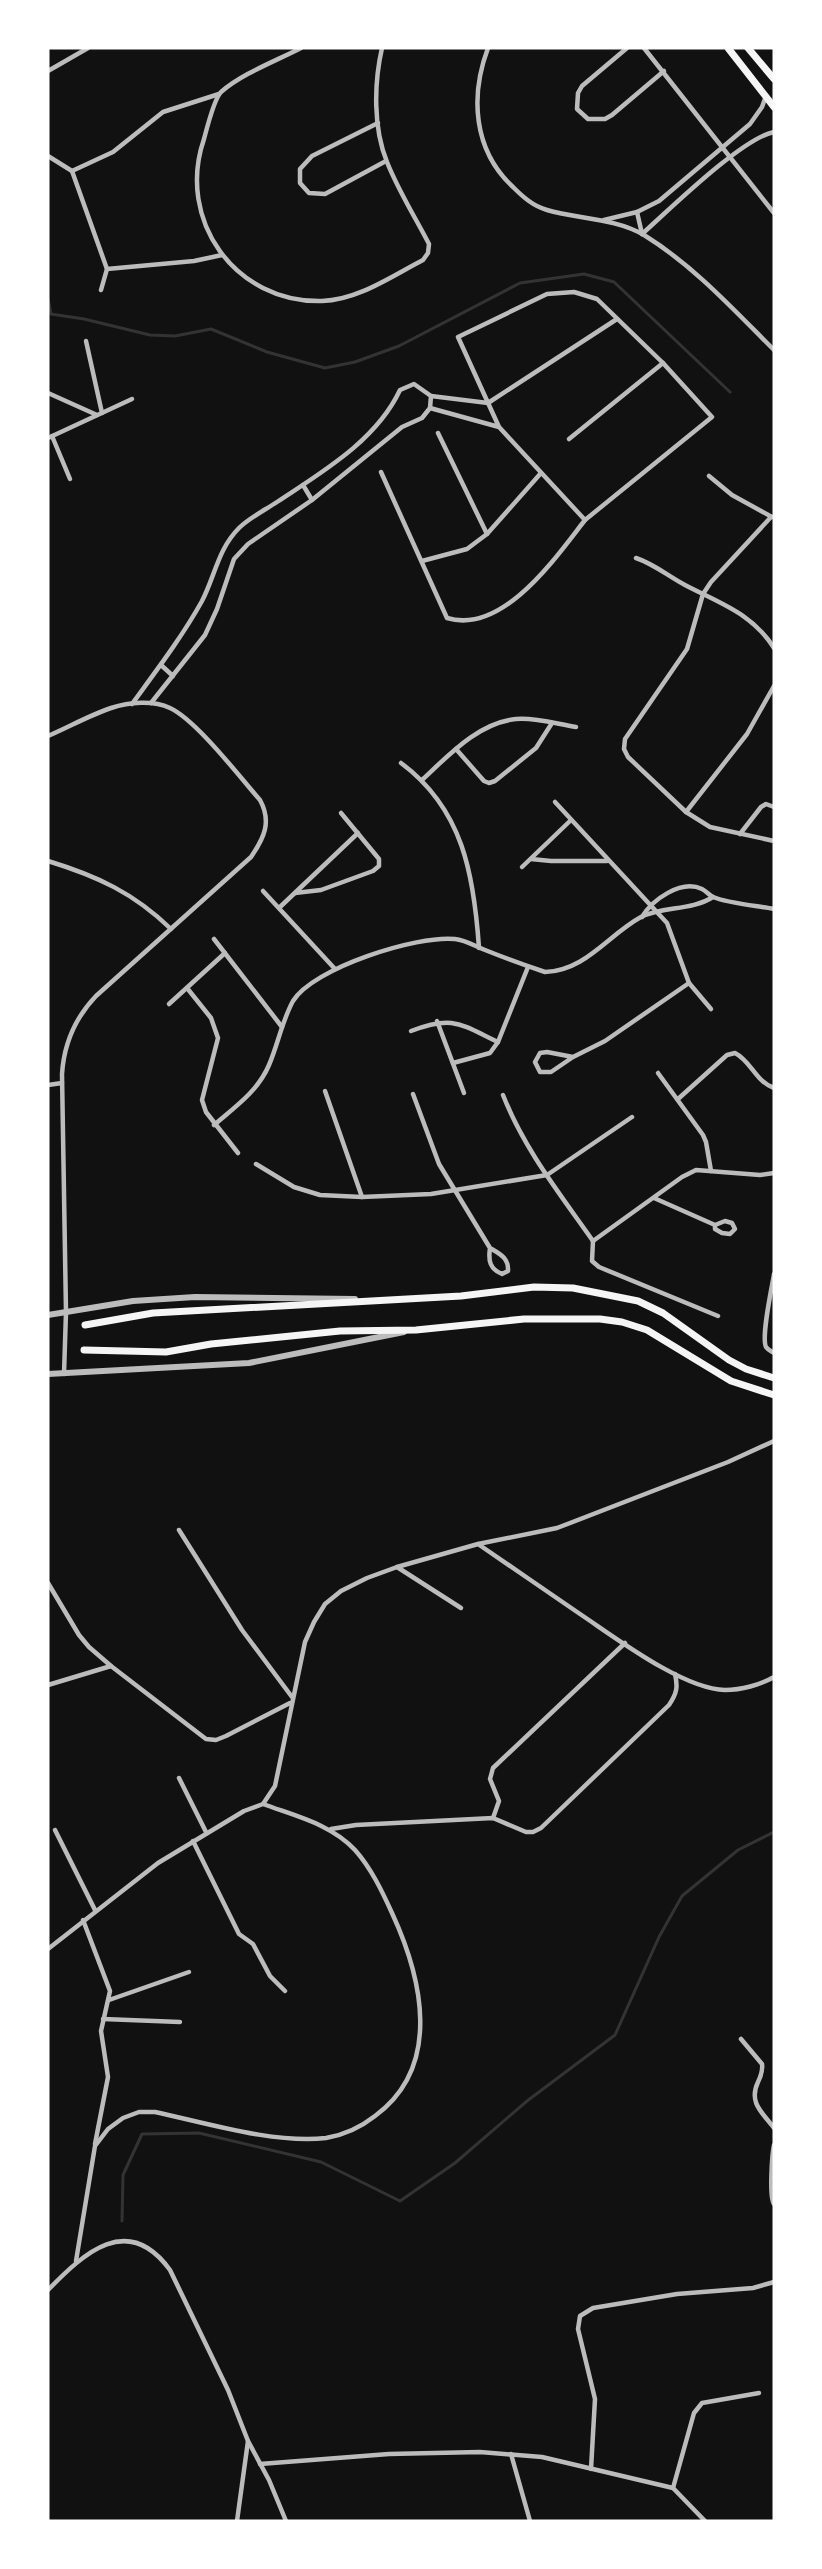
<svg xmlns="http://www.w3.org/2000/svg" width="822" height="2569" font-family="'Libre Baskerville',serif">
<rect width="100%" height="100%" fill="#111"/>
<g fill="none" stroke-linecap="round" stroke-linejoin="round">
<g stroke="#333" stroke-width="3">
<polyline points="48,298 51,314 84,319 150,335 175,336 211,329 267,352 325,368 355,362 399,346 520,283 584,274 614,282 730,392"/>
<polyline points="122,2221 123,2175 142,2134 199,2133 321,2162 400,2201 455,2163 527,2101 615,2035 659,1937 682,1896 738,1850 774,1832"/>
</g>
<g stroke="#bcbcbc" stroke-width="4.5">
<path d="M 301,48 C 276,61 243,73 221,92 C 214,99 207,128 204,139 C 176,220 235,303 322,301 C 358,300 392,276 423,260 L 428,253 L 429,244 C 415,217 398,190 387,162 C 373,128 374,83 382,48"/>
<path d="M 488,48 C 470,96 473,150 513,187 C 523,197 533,206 547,210 C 578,219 615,218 644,235 C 694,266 733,309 774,350"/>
<polyline points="627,48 582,86 578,93 577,109 588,119 605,119 612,115 664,71"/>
<polyline points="644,48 774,213"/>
<polyline points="48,71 88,48"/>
<polyline points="378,123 312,156 300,169 300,183 309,193 325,194 386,161"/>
<polyline points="48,156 72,171 107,269 101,290"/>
<polyline points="72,171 113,152 163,112 219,94"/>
<polyline points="637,212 642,234"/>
<polyline points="604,220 637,212 659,201 750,124 762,107 766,96"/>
<path d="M 642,234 C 669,210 742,138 774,132"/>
<polyline points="107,269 194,261 222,255"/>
<polyline points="86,341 102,413"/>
<polyline points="48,393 97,415"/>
<polyline points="431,396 488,403 617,319"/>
<polyline points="430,408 499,427 585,520 712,417 663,363 597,299 574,292 547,294 458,337 499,427"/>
<polyline points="438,433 487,534"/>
<polyline points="52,436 70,479"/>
<polyline points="48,438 132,399"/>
<polyline points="569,439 663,363"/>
<path d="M 381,472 L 447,618 C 503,635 556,557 585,520"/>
<polyline points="709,476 732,495 772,517"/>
<polyline points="303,485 312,500"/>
<polyline points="771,517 711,582 703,594 687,649 625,739 624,749 628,757 686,812 710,827 774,841"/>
<path d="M 636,558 C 654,564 668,576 685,585 C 719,603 752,613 774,648"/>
<polyline points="422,561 467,549 487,534 541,473"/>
<polyline points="161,665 173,676"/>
<path d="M 132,704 C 156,671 182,637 202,601 C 215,576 218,549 239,528 C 249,518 265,510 277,502 C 322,472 376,441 400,390 L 414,384 L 431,396 L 430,408 L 422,418 L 402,427 L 312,500 L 248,544 L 234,559 L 217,609 L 205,635 L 151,703"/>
<path d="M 48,736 C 69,727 90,715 111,708 C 129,702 153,700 170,708 C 196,720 239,776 260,800 C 272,822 264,838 251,857 L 96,996 C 75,1018 64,1043 62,1074 L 66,1312 L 64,1374"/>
<polyline points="456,749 484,781 489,783 495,781 536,748 552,723"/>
<path d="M 401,763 C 463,809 474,875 479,948"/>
<path d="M 423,779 C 449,755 478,723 516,719 C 534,717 557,724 576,727"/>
<polyline points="555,802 667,923 689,983 711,1009"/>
<polyline points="686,812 747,734 774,686"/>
<polyline points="740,834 761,807 766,804 774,807"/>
<polyline points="531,859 551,861 607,861"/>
<path d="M 48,861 C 97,876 134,893 171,929"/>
<polyline points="522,867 570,821"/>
<polyline points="263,891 335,969"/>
<polyline points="295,893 321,890 373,871 379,866 379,859 341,813"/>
<polyline points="280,907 358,833"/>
<path d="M 642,917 C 652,900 681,879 702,889 C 706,891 709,895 713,897 C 727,903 758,906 774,909"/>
<polyline points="214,939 282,1027"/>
<polyline points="187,988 211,1018 218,1038 202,1100 206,1112 238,1153"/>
<polyline points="169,1004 225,953"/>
<polyline points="437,1021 464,1093"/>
<path d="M 411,1031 C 453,1015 460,1024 498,1042"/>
<polyline points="573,1057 547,1052 540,1053 535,1062 540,1072 551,1072 573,1057 605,1041 689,983"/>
<polyline points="453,1063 490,1053 498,1042 528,967"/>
<polyline points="658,1073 703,1135 706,1142 711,1171"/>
<polyline points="48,1085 62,1083"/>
<polyline points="325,1091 362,1197"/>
<path d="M 413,1094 L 439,1164 L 490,1248 C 500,1254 509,1258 508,1271 L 502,1274 C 490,1269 488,1261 490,1248"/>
<path d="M 503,1095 C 524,1149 560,1194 593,1241"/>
<path d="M 678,1099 L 727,1055 L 735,1053 C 751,1061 756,1082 774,1088"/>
<path d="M 214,1125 C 235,1107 258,1091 269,1065 C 278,1044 282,1021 293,1001 C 313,968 417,935 455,939 C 465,940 475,946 485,950 C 505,958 524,965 545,972 C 585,971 608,935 641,917 C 663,906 691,911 713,897"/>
<polyline points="256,1164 294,1187 320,1195 362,1197 431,1194 547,1175 632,1117"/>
<polyline points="654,1198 715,1225 715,1229 722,1233 730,1234 735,1229 732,1223 725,1221 715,1225"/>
<polyline points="593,1241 682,1177 696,1170 760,1175 774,1173"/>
<polyline points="593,1241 592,1261 599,1267 718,1316"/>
<path d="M 774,1274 C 772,1287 761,1337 766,1347 C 768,1350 771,1351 774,1353"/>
<polyline points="179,1530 242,1630 292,1697"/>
<path d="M 478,1544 C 512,1567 546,1591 580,1614 C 616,1638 683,1689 725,1690 C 741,1690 760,1685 774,1677"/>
<polyline points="397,1567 461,1608"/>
<polyline points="48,1583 79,1635 89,1647 111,1666 206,1739 216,1740 226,1736 290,1703"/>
<polyline points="48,1685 111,1666"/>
<polyline points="179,1778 206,1832"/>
<polyline points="493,1818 499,1801 490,1779 493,1768 625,1643"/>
<path d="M 331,1829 L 356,1825 L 493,1818 L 526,1832 L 533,1832 L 541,1828 L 669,1705 C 677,1693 678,1687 675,1674"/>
<polyline points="55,1830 95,1910"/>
<polyline points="193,1841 239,1934 253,1944 270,1976 285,1991"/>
<polyline points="83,1920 110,1991 101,2031 108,2077 95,2144"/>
<polyline points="48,1949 158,1863 244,1811 263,1804 275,1786 305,1642 314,1622 325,1604 341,1591 367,1578 397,1567 478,1544 557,1528 728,1462 774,1441"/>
<polyline points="109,2000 189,1972"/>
<polyline points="103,2019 180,2022"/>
<path d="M 741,2039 L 762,2064 C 763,2071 761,2076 758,2082 C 748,2103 763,2113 774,2128"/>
<path d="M 774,2145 C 772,2154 769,2198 774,2204"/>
<path d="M 76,2261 L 95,2146 L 108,2129 L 123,2118 L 139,2112 L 155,2112 C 206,2123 275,2144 326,2138 C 344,2135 361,2127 375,2116 C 443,2066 422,1978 392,1913 C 382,1891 371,1868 355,1850 C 331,1824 295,1816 263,1804"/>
<path d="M 48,2290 C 84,2253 128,2212 170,2270 L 228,2390 L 248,2441 L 269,2480 L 286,2521"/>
<polyline points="511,2454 530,2521"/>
<polyline points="260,2464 389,2454 480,2452 542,2457 673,2488 705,2521"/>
<polyline points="591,2469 595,2399 578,2329 580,2316 593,2308 677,2294 753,2288 774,2282"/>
<polyline points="673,2488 694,2413 702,2403 759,2393"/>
<polyline points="237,2521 248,2441"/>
</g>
<g stroke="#bcbcbc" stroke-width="6">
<polyline points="48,1315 133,1301 195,1297 355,1299"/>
<polyline points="48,1374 249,1363 404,1332"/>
</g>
<g stroke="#f5f5f5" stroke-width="7">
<polyline points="728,48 774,107"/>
<polyline points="748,48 774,79"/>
<polyline points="85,1325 153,1313 461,1296 534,1287 573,1288 638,1301 663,1313 729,1360 746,1369 774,1378"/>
<polyline points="84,1350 166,1352 211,1344 340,1331 416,1330 524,1319 600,1319 622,1322 647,1330 731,1381 774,1395"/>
</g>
</g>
<rect width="822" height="2569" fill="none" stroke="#ffffff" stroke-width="99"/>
</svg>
